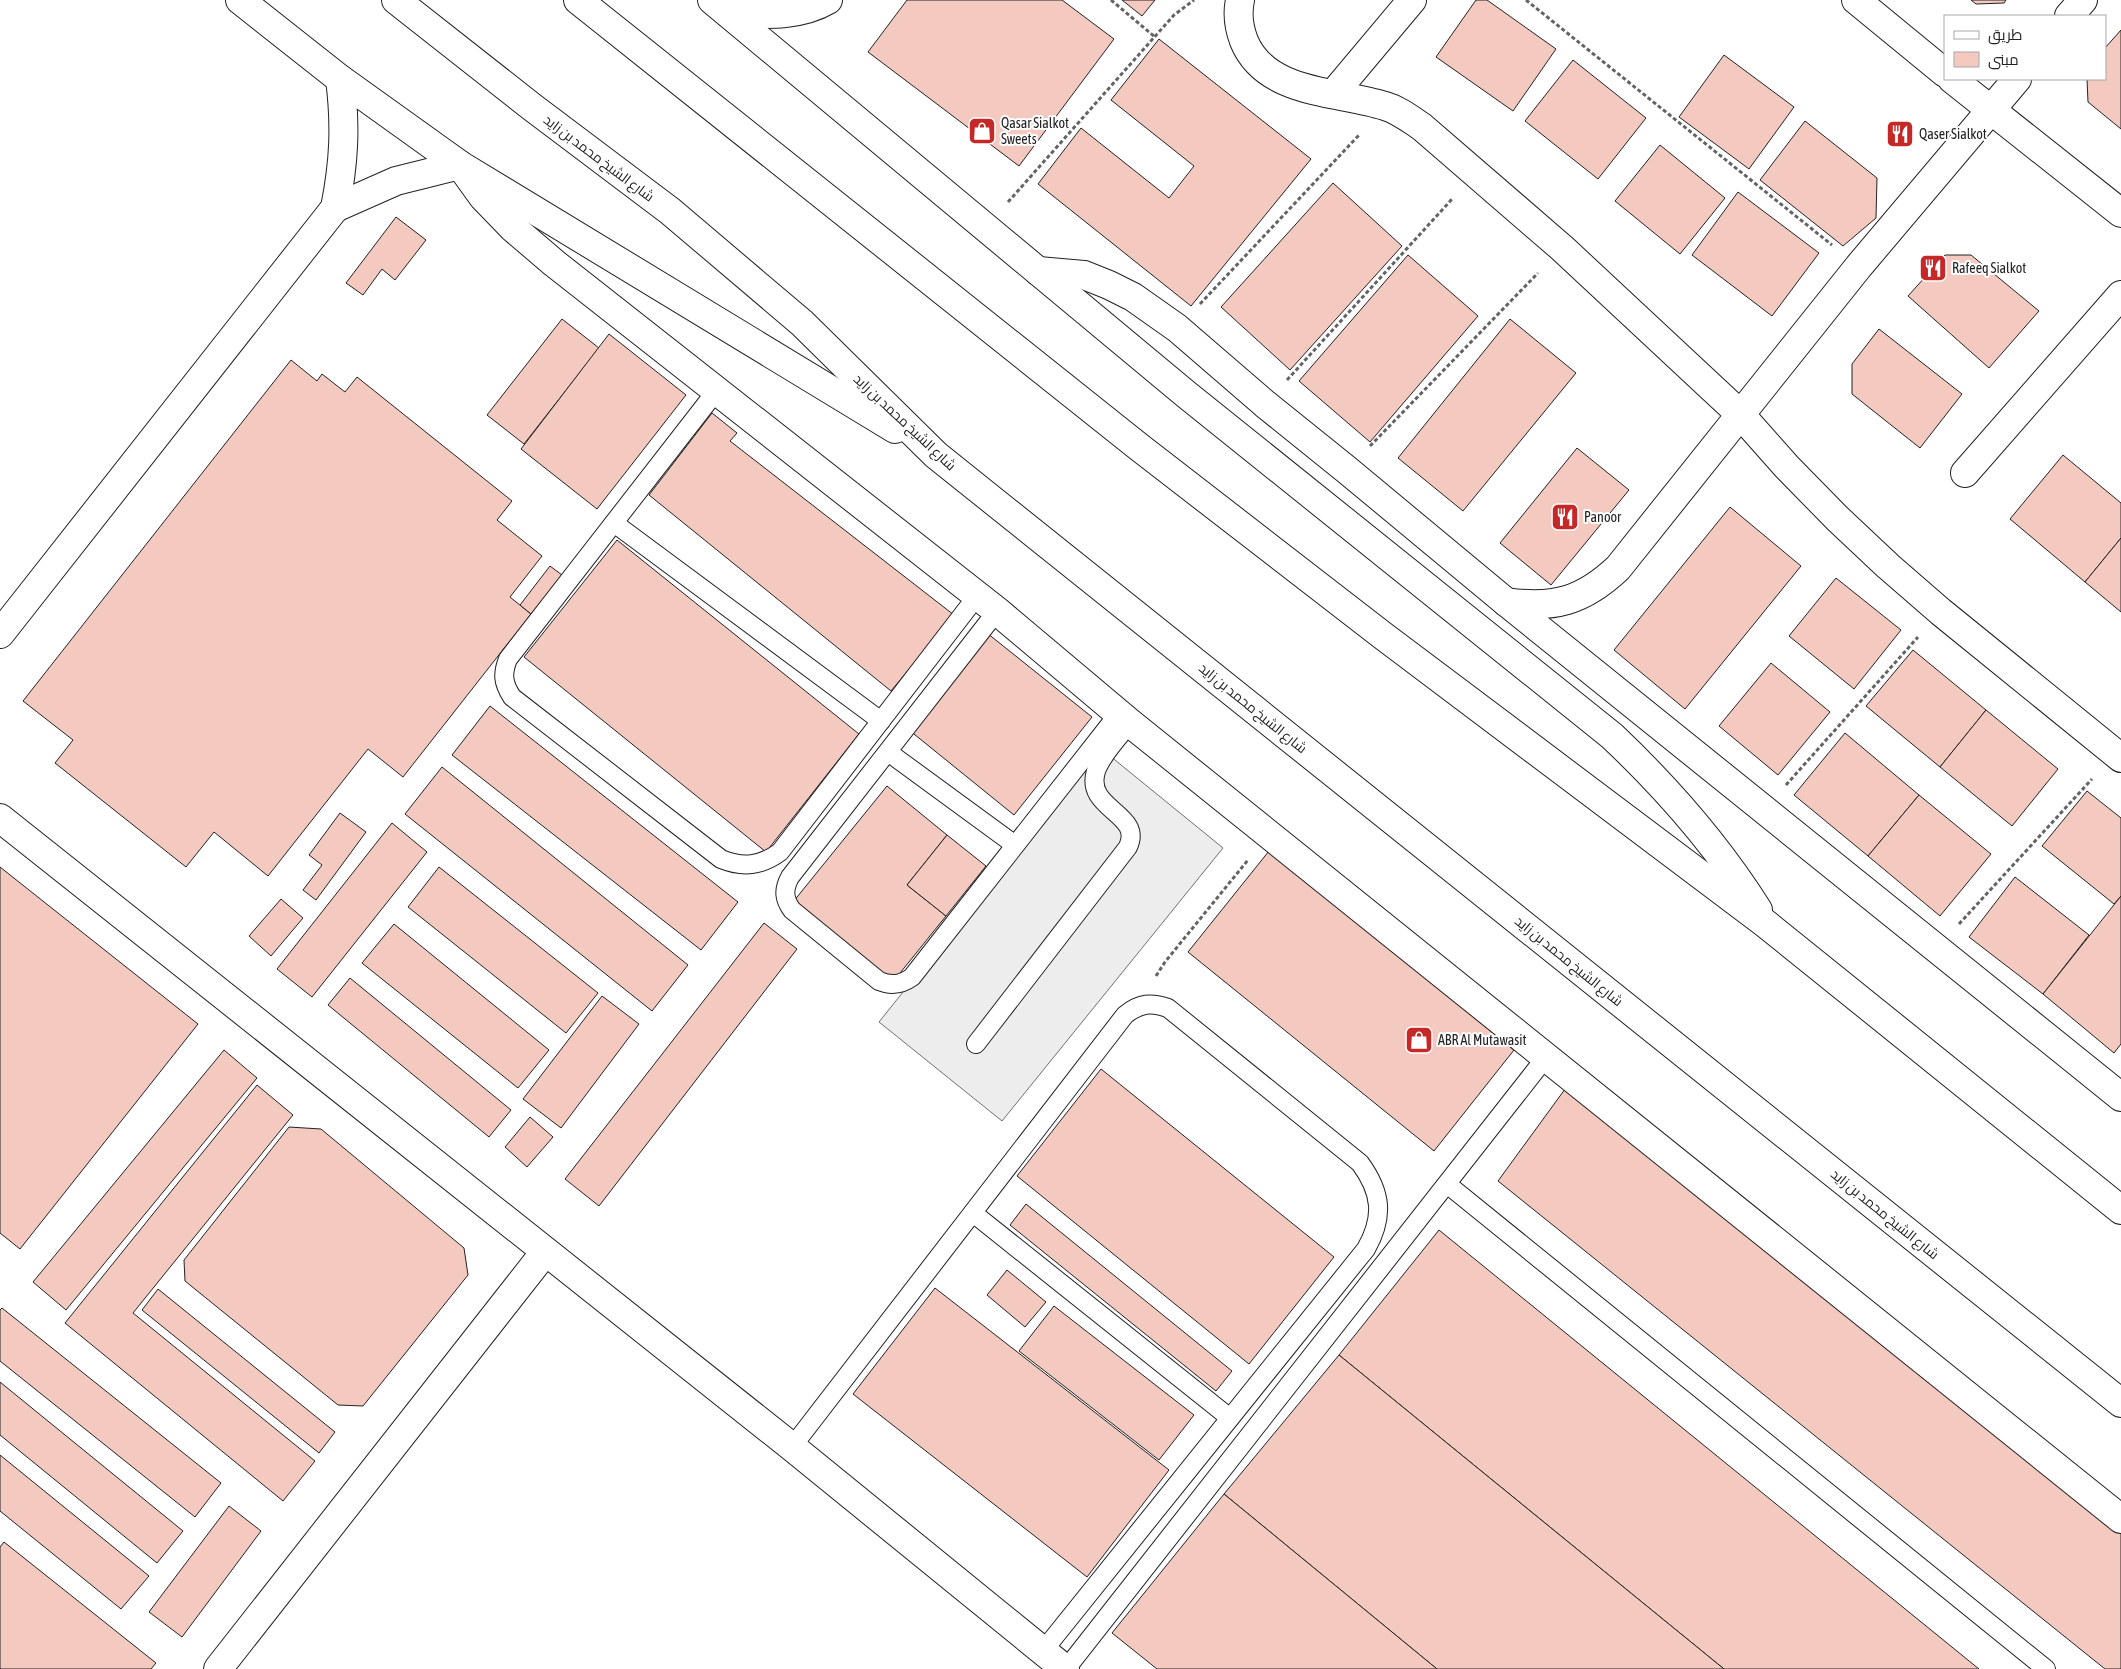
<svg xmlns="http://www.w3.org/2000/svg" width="2121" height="1669" font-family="'Asap Condensed',Cairo,sans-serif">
<rect width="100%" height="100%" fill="#fff"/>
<polygon fill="#ededed" stroke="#6f6f6f" points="1099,747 1223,848 1002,1121 879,1022"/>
<g fill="#f3c9c0" stroke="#222">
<polygon points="907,0 1062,0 1114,39 1019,166 868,52"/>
<polygon points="1122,0 1155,0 1142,16"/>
<polygon points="1476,0 1487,0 1556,49 1513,111 1436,57"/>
<polygon points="1971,0 2006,0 2004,3 1976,4"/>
<polygon points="2121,30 2121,129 2088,102 2087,79 2105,79 2105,48"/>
<polygon points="1159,39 1311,159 1191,306 1038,184 1081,128 1169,198 1194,166 1111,100"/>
<polygon points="1724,55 1794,107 1749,169 1679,117"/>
<polygon points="1573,60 1646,118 1598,179 1525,121"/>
<polygon points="1805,121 1877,178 1876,218 1843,246 1760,180"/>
<polygon points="1660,145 1725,198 1680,254 1615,201"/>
<polygon points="1333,183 1402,246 1290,370 1221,307"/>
<polygon points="1738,192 1819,253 1772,316 1692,255"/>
<polygon points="396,217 426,240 395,280 382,269 363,295 346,283"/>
<polygon points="1408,255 1478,316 1370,442 1299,381"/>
<polygon points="1945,255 1971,255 2039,311 1989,368 1908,296"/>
<polygon points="562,319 599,348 524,444 487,415"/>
<polygon points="1510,319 1576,373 1463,511 1398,458"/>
<polygon points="1879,329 1962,394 1920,448 1852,394 1852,364"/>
<polygon points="609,334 686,395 597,509 521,449"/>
<polygon points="291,360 317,381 322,374 345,392 357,377 512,501 497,520 542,556 510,597 531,614 403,777 368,749 268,876 214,832 186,867 55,763 73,740 23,701"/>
<polygon points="712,413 737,433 730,441 954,615 891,691 649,495"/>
<polygon points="1577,448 1629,490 1551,585 1500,543"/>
<polygon points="2063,455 2121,503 2121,538 2085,582 2010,519"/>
<polygon points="1730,507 1801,566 1685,709 1614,650"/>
<polygon points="2121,538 2121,612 2085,582"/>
<polygon points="617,540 859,734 766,852 524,657"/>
<polygon points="550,566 562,575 531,614 520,605"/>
<polygon points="1836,578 1901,630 1854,689 1789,636"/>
<polygon points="987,633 1092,717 1014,815 909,730"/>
<polygon points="1913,650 1986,710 1940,767 1866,706"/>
<polygon points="1771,663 1830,712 1778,775 1719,726"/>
<polygon points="490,706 738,902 701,950 452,755"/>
<polygon points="1986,710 2058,769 2012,826 1940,767"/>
<polygon points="1845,733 1919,795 1868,856 1794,795"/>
<polygon points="442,767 688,965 652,1011 405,814"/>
<polygon points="887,786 947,835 907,885 946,916 892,983 793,902"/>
<polygon points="2087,791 2121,818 2121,896 2114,904 2042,846"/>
<polygon points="1919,795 1991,854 1940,916 1868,856"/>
<polygon points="340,813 366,832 316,900 303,890 322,865 309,855"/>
<polygon points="392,823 427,852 312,997 277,969"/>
<polygon points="947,835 986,866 946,916 907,885"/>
<polygon points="1269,851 1514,1050 1434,1151 1188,952"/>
<polygon points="0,867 198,1024 20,1249 0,1233"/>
<polygon points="439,867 598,993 566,1033 408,907"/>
<polygon points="2015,877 2089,935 2043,994 1969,937"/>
<polygon points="2121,896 2121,1044 2114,1053 2043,994"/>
<polygon points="281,899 303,918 271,956 249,936"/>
<polygon points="764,923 797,949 599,1206 565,1179"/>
<polygon points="394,924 549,1050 518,1088 362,963"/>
<polygon points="350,978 511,1110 489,1137 328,1005"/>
<polygon points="602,996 639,1024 561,1128 523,1099"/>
<polygon points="224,1050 257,1078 66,1310 33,1282"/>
<polygon points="1101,1069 1334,1257 1249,1364 1017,1176"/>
<polygon points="257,1085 293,1115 133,1313 315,1461 283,1501 65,1323"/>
<polygon points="1568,1085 2121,1529 2121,1669 2105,1669 1498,1181"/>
<polygon points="530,1117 553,1137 527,1167 505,1147"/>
<polygon points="289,1127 321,1129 464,1248 468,1275 363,1406 338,1405 185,1281 184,1260"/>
<polygon points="1026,1204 1232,1371 1216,1391 1010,1225"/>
<polygon points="1439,1230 1979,1669 1724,1669 1339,1355"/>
<polygon points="1007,1270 1046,1302 1025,1327 987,1295"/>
<polygon points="935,1288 1169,1470 1087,1577 853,1394"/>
<polygon points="158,1289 335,1432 319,1453 142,1310"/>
<polygon points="1054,1306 1194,1415 1159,1460 1019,1351"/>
<polygon points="2,1308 221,1483 195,1517 0,1361 0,1310"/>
<polygon points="1339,1355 1724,1669 1437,1669 1224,1494"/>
<polygon points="0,1382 183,1531 157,1563 0,1435"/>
<polygon points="0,1455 149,1576 121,1609 0,1511"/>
<polygon points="1224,1494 1437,1669 1157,1669 1112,1633"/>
<polygon points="229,1506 261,1531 182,1637 149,1612"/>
<polygon points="4,1542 156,1663 151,1669 0,1669 0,1547"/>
</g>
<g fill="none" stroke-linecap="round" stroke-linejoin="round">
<g stroke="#222" stroke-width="20">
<g id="lane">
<path d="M 717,390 L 508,659 C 502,674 503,683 512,697 L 721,859 C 743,868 761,866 780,852 L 977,596"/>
<polyline points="614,523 881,721"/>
<path d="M 997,611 L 790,877 C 783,890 784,899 792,910 L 879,981 C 891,986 901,985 912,977 L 1119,713"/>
<polyline points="888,752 1015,845"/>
<path d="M 976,1044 L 1128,847 C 1144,813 1084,810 1096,771 C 1102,754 1119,737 1130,723"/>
<polyline points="1447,1184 2046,1669"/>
<polyline points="973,1213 1230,1418"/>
<path d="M 792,1447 L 1125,1015 C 1140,1003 1151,1002 1168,1008 L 1360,1163 C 1382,1193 1384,1217 1366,1249 L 1043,1651"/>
<polyline points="1066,1669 1546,1057"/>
</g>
</g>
<g stroke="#222" stroke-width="30">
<g id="street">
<path d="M 1240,0 C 1237,14 1239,28 1244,41 C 1266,95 1339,91 1385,106 C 1399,110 1410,119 1422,127 L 1562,248 L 1740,414 L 1787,467 L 1837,518 L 1888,566 L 1941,612 L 2121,758"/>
<path d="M 728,13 C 762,14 797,18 828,0"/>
<polyline points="2069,16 2083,0"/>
<polyline points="1334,93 1412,0"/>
<polyline points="335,208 396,181 460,165"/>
<polyline points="1965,473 2121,295"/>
<path d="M 1506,602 C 1554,609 1583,601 1618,568 L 1859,266 L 2017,79"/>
<path d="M 0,634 L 335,208 C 344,163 346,126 340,79"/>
<polyline points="0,818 792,1447 1065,1669"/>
<polyline points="218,1669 545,1252"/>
</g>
</g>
<g stroke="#222" stroke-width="30">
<g id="secondary">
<polyline points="1856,0 1945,73"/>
<polyline points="1952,79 2121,213"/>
<polyline points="460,165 483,197 513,228 554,263 997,611 1130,723 2121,1519"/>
<polyline points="1038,271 1084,275 1109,285 1133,297 1177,328 1265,404 1347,470 1506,602 2121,1097"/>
</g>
</g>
<g stroke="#222" stroke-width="30">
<g id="highway">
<polyline points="240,0 340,79 460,165 895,429"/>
<polyline points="396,0 532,107 670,211 802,323 936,455 2121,1403"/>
<polyline points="578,0 1139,447 1382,635 1766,924 2121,1210"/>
<path d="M 712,0 L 1187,395 L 1612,736 C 1668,789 1717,845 1758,910"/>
</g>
</g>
<g stroke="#646464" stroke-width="3" stroke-dasharray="4 2.5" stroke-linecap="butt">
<polyline points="1111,0 1155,37"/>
<polyline points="1526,0 1832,245"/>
<polyline points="1008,202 1174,15 1194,0"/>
<polyline points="1200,304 1360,134"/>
<polyline points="1287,380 1453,198"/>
<polyline points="1370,446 1538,273"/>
<polyline points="1786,785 1918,637"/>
<polyline points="1959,924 2092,779"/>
<polyline points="1156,976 1165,962 1248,860"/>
</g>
<use href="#lane" stroke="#fff" stroke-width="18"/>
<use href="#street" stroke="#fff" stroke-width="28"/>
<use href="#secondary" stroke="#fff" stroke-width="28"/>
<use href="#highway" stroke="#fff" stroke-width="28"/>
</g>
<defs>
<g id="shop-square" transform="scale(1.4375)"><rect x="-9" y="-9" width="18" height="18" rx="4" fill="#c62828" stroke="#fff"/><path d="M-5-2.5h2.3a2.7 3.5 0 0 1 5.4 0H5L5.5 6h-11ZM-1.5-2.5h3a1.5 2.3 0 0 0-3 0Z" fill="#fff"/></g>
<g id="restaurant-square" transform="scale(1.4375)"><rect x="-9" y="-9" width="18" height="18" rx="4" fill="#c62828" stroke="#fff"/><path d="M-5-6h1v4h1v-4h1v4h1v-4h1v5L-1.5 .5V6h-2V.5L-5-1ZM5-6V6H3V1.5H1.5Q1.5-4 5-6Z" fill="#fff"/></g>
</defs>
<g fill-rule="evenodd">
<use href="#shop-square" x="982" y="131"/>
<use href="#restaurant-square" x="1900" y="134"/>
<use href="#restaurant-square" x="1933" y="268"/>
<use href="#restaurant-square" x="1565" y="517"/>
<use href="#shop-square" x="1419" y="1040"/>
</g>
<g text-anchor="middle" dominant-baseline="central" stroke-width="4" stroke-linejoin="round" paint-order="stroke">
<g font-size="14" fill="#222" stroke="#fff" text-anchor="start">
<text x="1001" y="123">Qasar Sialkot<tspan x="1001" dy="16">Sweets</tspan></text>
<text x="1919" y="134">Qaser Sialkot</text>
<text x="1952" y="268">Rafeeq Sialkot</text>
<text x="1584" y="517">Panoor</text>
<text x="1438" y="1040">ABR Al Mutawasit</text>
</g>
<g font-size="14" fill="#222" stroke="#fff">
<text transform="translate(599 158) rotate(37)">شارع الشيخ محمد بن زايد</text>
<text transform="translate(905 422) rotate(43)">شارع الشيخ محمد بن زايد</text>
<text transform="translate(1253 708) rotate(39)">شارع الشيخ محمد بن زايد</text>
<text transform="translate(1569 961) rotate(39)">شارع الشيخ محمد بن زايد</text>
<text transform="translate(1885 1214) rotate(39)">شارع الشيخ محمد بن زايد</text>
</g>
</g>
<rect x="1944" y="15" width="162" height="65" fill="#ffffff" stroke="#a7a7a7"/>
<rect x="1954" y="31" width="25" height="8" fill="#ffffff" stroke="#a7a7a7"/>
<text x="1988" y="40" font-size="15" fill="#222222">طريق</text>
<rect x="1954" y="52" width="25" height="15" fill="#f3c9c0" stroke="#a7a7a7"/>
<text x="1988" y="65" font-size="15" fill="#222222">مبنى</text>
</svg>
